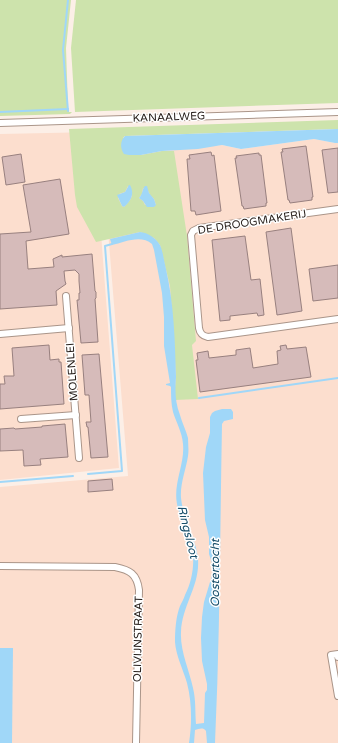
<svg xmlns="http://www.w3.org/2000/svg" width="338" height="743" font-family="'Varela Round',sans-serif">
<rect width="100%" height="100%" fill="#fcefe7"/>
<g fill="#fcdece">
<polygon points="95,132 102,247 119,468 0,480 0,134"/>
<polygon points="314,139 335,143 338,143 338,743 0,743 0,487 128,476 102,157 141,155 162,151 222,145 241,149"/>
</g>
<g fill="#cde3ac" fill-rule="evenodd">
<polygon points="0,0 71,0 66,48 68,108 69,109 69,112 72,112 70,114 0,116"/>
<polygon points="76,0 338,0 338,103 75,112 71,48"/>
<path d="M 338,120 L 338,129 L 125,136 L 123,138 L 141,155 L 162,151 L 174,151 L 187,236 L 196,341 L 192,345 L 198,399 L 175,400 L 175,387 L 176,377 L 171,300 L 170,286 L 160,245 L 154,238 L 140,232 L 96,242 L 77,207 L 75,195 L 69,129 ZM 128,186 L 132,196 L 130,200 L 124,207 L 122,206 L 118,198 L 119,194 L 125,192 ZM 143,188 L 148,191 L 150,195 L 154,199 L 156,205 L 145,205 L 143,201 L 139,198 L 142,194 Z"/>
</g>
<g fill="#a0d7f8">
<path d="M 338,129 L 338,143 L 335,143 L 314,139 L 241,149 L 222,145 L 198,149 L 162,151 L 141,155 L 129,155 L 124,154 C 120,148 120,141 125,136 Z"/>
<path d="M 129,185 L 130,185 C 135,194 131,201 124,207 L 122,206 L 117,195 L 125,192 Z"/>
<path d="M 145,186 L 147,186 L 149,193 L 154,199 L 156,205 L 154,207 L 147,207 L 143,201 L 139,198 C 143,194 142,189 145,186 Z"/>
<path d="M 140,232 C 148,233 155,237 160,245 C 163,252 164,261 166,269 C 174,304 175,341 176,377 C 175,391 175,402 180,415 C 182,423 186,430 188,438 C 188,444 189,450 188,456 C 186,470 180,483 181,498 C 183,519 196,538 198,559 C 200,586 182,605 181,632 C 180,651 189,669 193,688 C 196,700 195,712 196,724 L 204,723 L 205,693 L 207,690 L 207,684 L 202,661 L 201,638 L 202,617 L 204,602 L 213,572 L 212,563 L 209,554 L 209,537 L 205,520 L 203,473 L 206,447 L 210,433 L 210,417 L 212,413 L 215,411 L 222,409 L 231,409 L 233,412 L 233,419 L 224,421 L 222,424 C 220,531 220,637 215,743 L 207,743 L 206,731 C 203,727 199,729 195,730 L 194,743 L 189,743 C 192,724 192,702 187,683 C 183,669 176,656 175,642 C 175,630 176,616 180,606 C 182,602 184,598 185,595 C 191,583 194,569 193,556 C 192,539 180,521 177,504 C 173,483 185,464 183,444 C 182,432 176,422 173,412 C 171,404 171,395 171,387 L 170,386 L 166,385 L 166,384 L 170,383 L 164,346 L 164,317 L 162,293 L 154,250 L 152,244 C 141,234 124,242 112,245 L 110,239 Z"/>
<polygon points="0,648 13,648 12,743 0,743"/>
</g>
<g fill="none" stroke-linecap="round" stroke-linejoin="round">
<g stroke="#a0d7f8" stroke-width="2">
<polyline points="68,0 63,50 68,111"/>
<polyline points="0,112 68,109"/>
<polyline points="199,398 338,378"/>
<polyline points="88,474 122,471 105,246 112,244"/>
<polyline points="0,482 73,476"/>
</g>
</g>
<g fill="#d6bbba" stroke="#98807f">
<polygon points="306,146 313,197 312,197 312,200 290,203 289,200 288,200 281,152 283,152 282,149"/>
<polygon points="338,148 338,192 328,193 322,150"/>
<polygon points="211,152 212,156 214,155 221,211 196,215 195,211 191,211 187,159 190,159 189,155"/>
<polygon points="259,153 259,155 261,155 267,203 266,203 266,206 244,209 243,206 242,206 235,158 237,158 236,156"/>
<polygon points="21,154 25,182 6,185 2,157"/>
<polygon points="60,179 69,234 26,241 28,269 54,267 53,259 62,255 62,257 92,254 95,291 96,292 96,298 95,299 98,342 81,343 77,300 79,300 79,293 80,293 79,281 79,274 75,270 64,271 65,281 66,284 56,291 57,305 0,309 0,234 31,232 23,185"/>
<polygon points="291,228 302,311 277,315 266,232"/>
<polygon points="245,236 251,280 260,279 264,315 258,316 257,313 230,316 230,320 220,321 212,240"/>
<polygon points="338,265 338,298 313,301 309,269"/>
<polygon points="49,345 50,360 59,359 59,362 61,362 64,404 0,409 0,384 5,384 4,376 14,376 12,348"/>
<polygon points="286,345 287,349 306,347 311,377 200,392 196,360 198,360 197,353 208,351 209,358 236,355 236,350 250,348 253,368 278,364 277,351 281,350 280,346"/>
<polygon points="99,354 108,457 91,458 88,427 87,427 86,422 91,422 89,395 85,395 82,355"/>
<polygon points="65,424 68,457 40,459 41,465 24,466 23,450 0,451 0,429 14,428 15,429 42,427 42,426"/>
<polygon points="112,479 113,490 88,492 88,481"/>
</g>
<g fill="none" stroke-linecap="round" stroke-linejoin="round">
<g stroke="#aa9589" stroke-width="8">
<g id="minor">
<polyline points="0,123 338,112"/>
<path d="M 338,209 L 199,228 L 193,231 L 191,235 L 199,328 C 200,334 203,336 208,337 L 338,319"/>
<polyline points="66,296 79,458"/>
<polyline points="0,334 69,328"/>
<polyline points="21,419 76,415"/>
<path d="M 0,566 L 115,567 C 130,570 137,574 139,590 L 136,743"/>
<polyline points="338,657 338,654 331,655 338,696"/>
</g>
</g>
<use href="#minor" stroke="#fff" stroke-width="6"/>
</g>
<g text-anchor="middle" dominant-baseline="central" stroke-width="3" stroke-linejoin="round" paint-order="stroke">
<g font-size="11" fill="#211915" stroke="#fff">
<text transform="translate(169 117) rotate(-2)">KANAALWEG</text>
<text transform="translate(252 222) rotate(-9)">DE DROOGMAKERIJ</text>
<text transform="translate(72 372) rotate(-94)">MOLENLEI</text>
<text transform="translate(138 639) rotate(-89)">OLIVIJNSTRAAT</text>
</g>
<g font-size="12" font-style="italic" fill="#184f6b" stroke="#fff">
<text transform="translate(188 532) rotate(76)">Ringsloot</text>
<text transform="translate(215 573) rotate(-90)">Oostertocht</text>
</g>
</g>
</svg>
